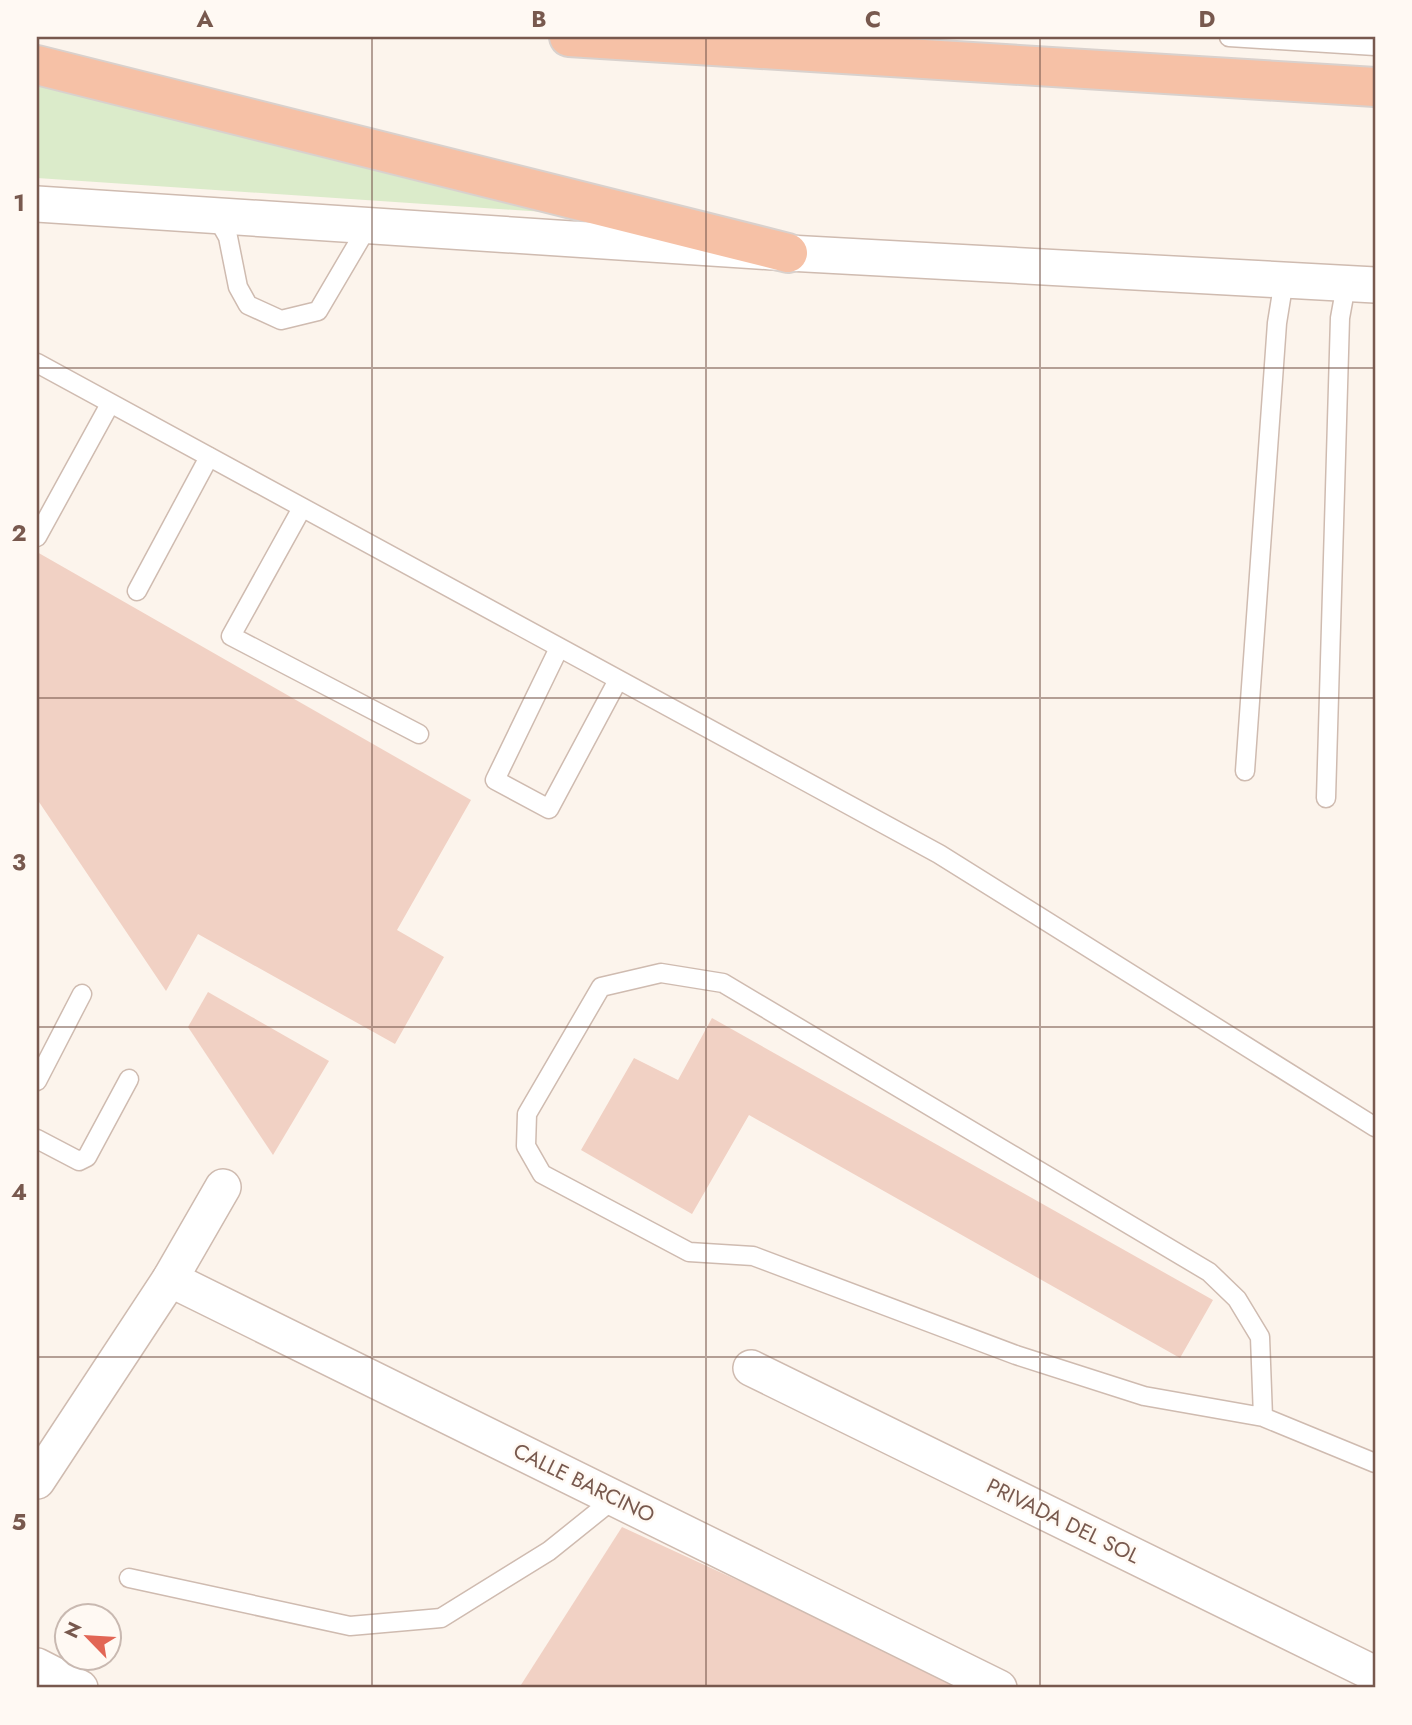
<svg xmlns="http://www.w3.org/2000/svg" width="1412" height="1725" font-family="Jost,sans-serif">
<rect width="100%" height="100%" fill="#fcf4ec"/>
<polygon fill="#dbebca" points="37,80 589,215 37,178"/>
<g fill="#f1d1c4">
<polygon points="37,552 471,800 397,930 444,957 395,1044 198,934 166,991 37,799"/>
<polygon points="208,992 329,1061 273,1155 188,1027"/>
<polygon points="712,1018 1213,1300 1180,1358 749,1115 692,1214 581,1150 634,1058 678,1080"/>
<polygon points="622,1527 761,1591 959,1688 519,1688"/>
</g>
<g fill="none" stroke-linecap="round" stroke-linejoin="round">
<g stroke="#cfbbb0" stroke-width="21">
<g id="service">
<polyline points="1229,37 1375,46"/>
<polyline points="216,216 228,237 238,287 248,305 281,320 318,311 368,226"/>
<polyline points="37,363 939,854 1375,1127"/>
<polyline points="302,508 231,636 419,734"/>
<polyline points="37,537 110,404"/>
<polyline points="137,591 209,457"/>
<polyline points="559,648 495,780 549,809 618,680"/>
<polyline points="1245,771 1277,323 1284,280"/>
<polyline points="1326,798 1340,318 1346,285"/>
<polyline points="37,1081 82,994"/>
<polyline points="37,1139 79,1161 87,1157 129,1079"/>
<polyline points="1263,1417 1260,1337 1237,1299 1209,1272 723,983 661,973 601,987 527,1114 526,1146 542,1174 689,1252 753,1256 1016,1355 1144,1396 1263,1417 1375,1463"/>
<polyline points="129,1578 350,1626 441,1618 549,1551 615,1498"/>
</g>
</g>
<g stroke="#cfbbb0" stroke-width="38">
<g id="minor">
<polyline points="37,204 788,253 1375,285"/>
<polyline points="170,1279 999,1688"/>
<polyline points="751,1368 1375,1674"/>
<polyline points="37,1481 170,1279 223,1187"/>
<polyline points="37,1666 80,1688"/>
</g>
</g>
<g stroke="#d9d1cd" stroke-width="42">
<g id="trunk">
<polyline points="569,37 1375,87"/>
<polyline points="37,65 788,253"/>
</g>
</g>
<use href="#service" stroke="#fff" stroke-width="18"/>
<use href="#minor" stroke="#fff" stroke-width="35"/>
<use href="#trunk" stroke="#f6c1a6" stroke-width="38"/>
</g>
<path fill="none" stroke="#78594e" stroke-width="2" stroke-opacity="0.55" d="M 372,37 L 372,1688M 706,37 L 706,1688M 1040,37 L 1040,1688M 37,368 L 1375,368M 37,698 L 1375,698M 37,1027 L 1375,1027M 37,1357 L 1375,1357"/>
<g text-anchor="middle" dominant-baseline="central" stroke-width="5" stroke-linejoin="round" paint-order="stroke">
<g font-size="21" fill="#78594e" stroke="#fff9f3">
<text transform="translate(584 1483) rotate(26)">CALLE BARCINO</text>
<text transform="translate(1063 1521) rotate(26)">PRIVADA DEL SOL</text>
</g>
</g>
<rect width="1412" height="1725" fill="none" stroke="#fff9f3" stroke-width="77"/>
<g transform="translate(88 1637) rotate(295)"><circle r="33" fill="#fff9f3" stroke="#c9b9b1" stroke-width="2"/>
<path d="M0-5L12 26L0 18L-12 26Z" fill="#e26655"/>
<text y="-10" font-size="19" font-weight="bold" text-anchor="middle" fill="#78594e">N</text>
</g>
<rect x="38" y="38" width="1336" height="1648" fill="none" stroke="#78594e" stroke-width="2.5"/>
<g font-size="23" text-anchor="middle" font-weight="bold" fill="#78594e">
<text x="205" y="27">A</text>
<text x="539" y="27">B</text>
<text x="873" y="27">C</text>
<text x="1207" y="27">D</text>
<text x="19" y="211">1</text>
<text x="19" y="541">2</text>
<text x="19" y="870">3</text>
<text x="19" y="1200">4</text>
<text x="19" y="1530">5</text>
</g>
</svg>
